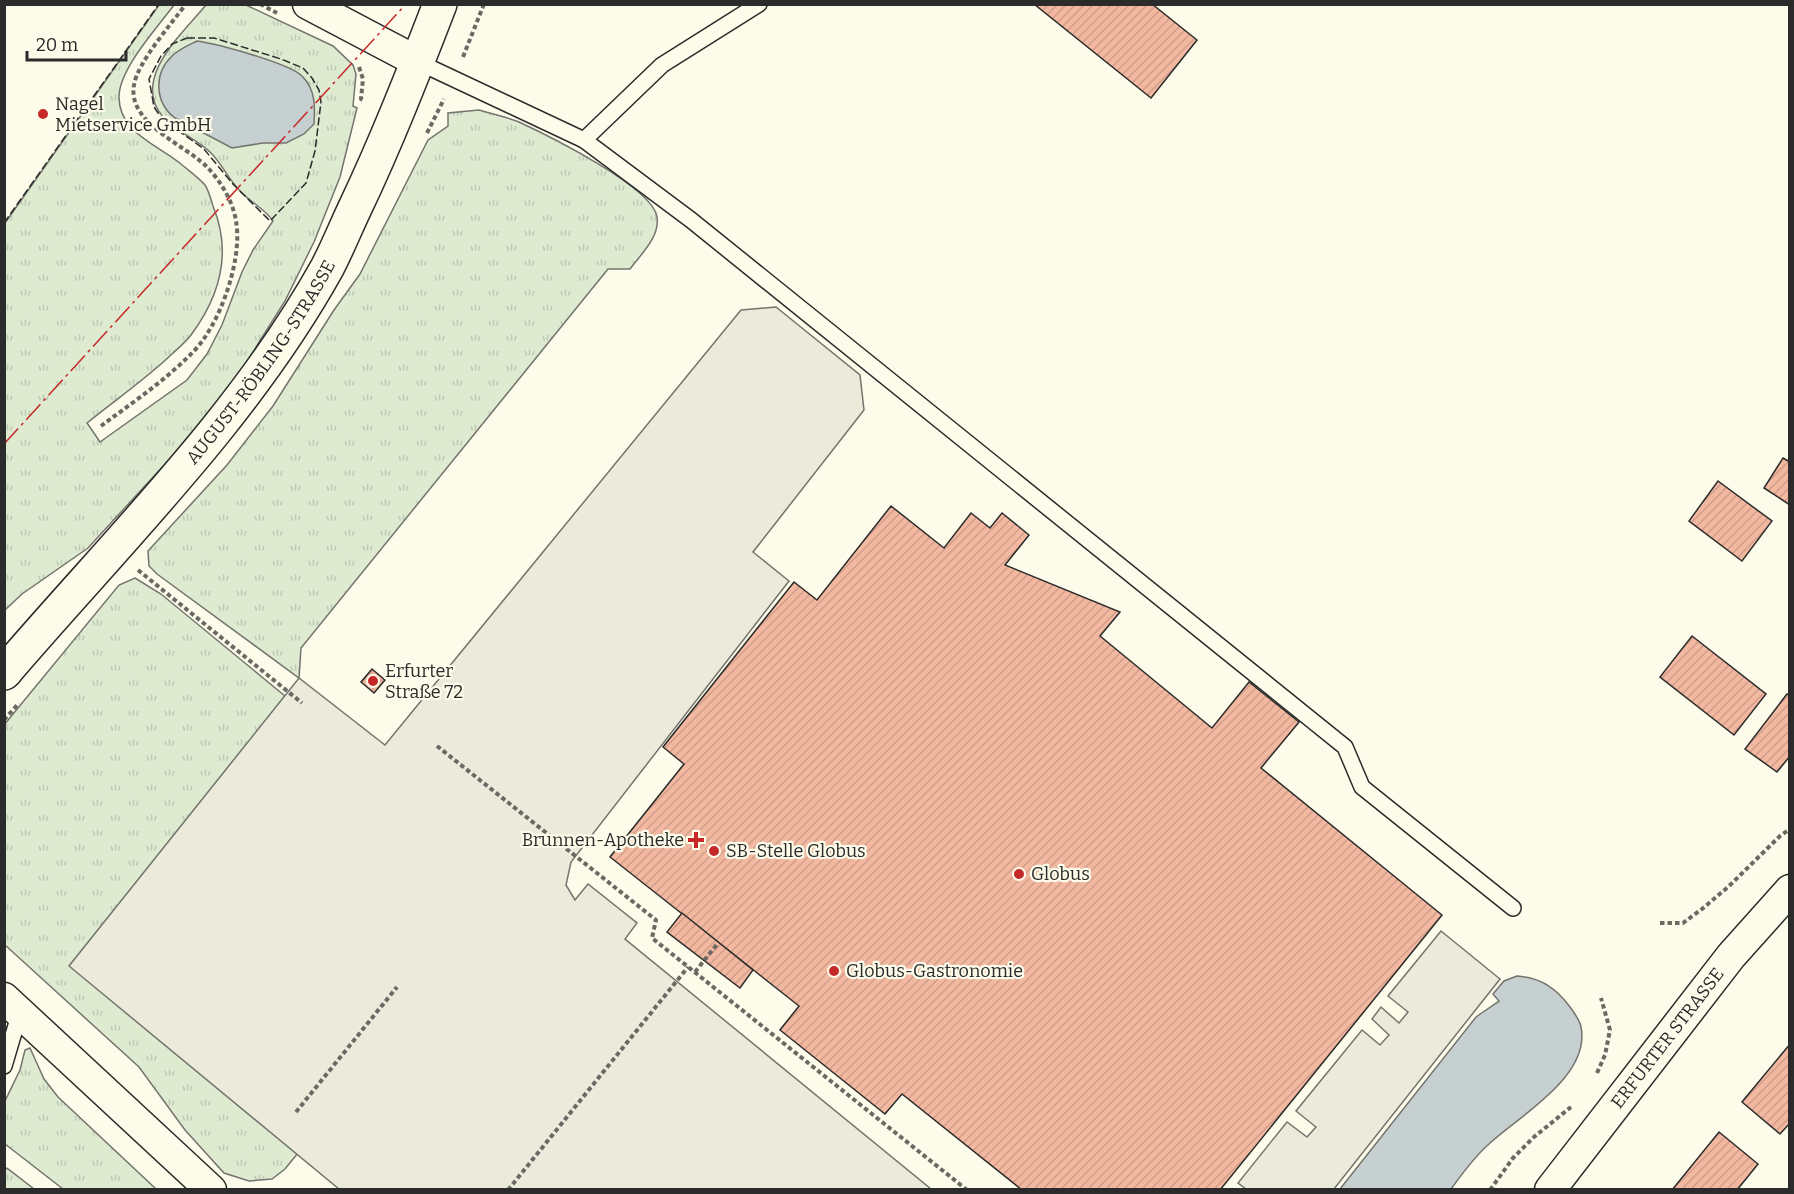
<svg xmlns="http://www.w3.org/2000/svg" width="1794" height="1194" font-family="Bitter,serif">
<defs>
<pattern id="grass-tufts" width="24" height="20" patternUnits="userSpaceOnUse" patternTransform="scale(1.5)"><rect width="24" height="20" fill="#deebd1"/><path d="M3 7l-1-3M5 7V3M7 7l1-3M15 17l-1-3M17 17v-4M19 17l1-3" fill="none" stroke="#bfcab4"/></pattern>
<pattern id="building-hatch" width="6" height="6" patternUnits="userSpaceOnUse" patternTransform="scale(1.5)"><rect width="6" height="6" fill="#f2b8a0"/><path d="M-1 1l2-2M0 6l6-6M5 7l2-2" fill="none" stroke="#d09e8a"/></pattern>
</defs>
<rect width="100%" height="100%" fill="#fdfbea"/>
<g fill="url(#grass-tufts)" stroke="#74746e" stroke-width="1.5">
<path d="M 159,5 L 174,5 C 157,28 119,69 119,97 C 119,133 157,144 181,164 C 188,170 199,178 205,185 C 209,191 211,200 213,206 C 232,252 220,296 191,335 C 186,342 178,348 172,354 C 146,379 115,400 87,423 L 100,442 L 187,380 L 207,354 L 222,325 L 242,272 L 253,250 L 273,221 C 265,209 252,203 242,193 C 230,182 223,165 211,153 C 197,139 176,132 163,117 C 130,79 183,33 206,5 L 246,5 L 333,46 L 353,65 L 356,74 L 353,106 L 357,108 L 340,177 L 314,242 L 285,301 L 246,363 L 200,426 L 88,548 L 22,594 L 5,610 L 5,223 Z"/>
<path d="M 479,110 C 492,114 507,117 519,122 C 547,135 653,187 657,217 C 660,237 641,254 630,269 L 608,269 L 301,648 L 299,678 L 157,574 L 149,566 L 148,551 L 227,465 L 273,406 L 334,310 L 360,274 L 428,140 L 448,126 L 448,113 Z"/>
<polygon points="135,578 161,594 285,696 70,966 319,1127 285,1169 272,1179 249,1181 224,1173 185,1130 139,1067 5,945 4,725 119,585"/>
<polygon points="30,1048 44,1079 58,1097 156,1189 63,1189 5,1144 5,1101 20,1070 25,1050"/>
<polygon points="4,1167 8,1169 34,1189 5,1189"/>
</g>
<g fill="#eceadb" stroke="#74746e" stroke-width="1.5">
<polygon points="776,307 860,375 864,410 753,552 789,581 571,862 566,885 575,900 588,884 637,923 625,939 931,1189 339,1189 69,966 299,678 385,745 741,310"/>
<polygon points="1441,931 1500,979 1334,1189 1246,1189 1238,1183 1287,1122 1307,1137 1316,1127 1296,1111 1362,1030 1380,1045 1389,1035 1372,1019 1381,1007 1399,1023 1408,1012 1388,996"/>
</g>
<g fill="#c7d0d0" stroke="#74746e" stroke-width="1.5">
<path d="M 197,41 C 218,44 288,63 302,76 C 316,90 315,107 314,124 L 304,134 L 286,143 L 263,143 L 232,148 L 175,118 C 155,103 153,74 172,56 C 179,49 189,45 197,41 Z"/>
<path d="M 1517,976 C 1541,978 1556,988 1570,1007 C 1574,1013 1580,1020 1581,1027 C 1591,1076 1519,1116 1489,1144 C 1474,1157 1462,1174 1451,1189 L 1340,1189 L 1476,1017 L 1499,1001 L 1493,994 L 1504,981 Z"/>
</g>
<g fill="url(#building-hatch)" stroke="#2b2b2b" stroke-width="1.5">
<polygon points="1034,4 1152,4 1197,40 1151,98"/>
<polygon points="1783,458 1790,462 1790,505 1764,488"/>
<polygon points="1718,481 1772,521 1742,561 1689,521"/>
<polygon points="891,506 944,548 971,513 990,528 1002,513 1029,535 1005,565 1120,612 1100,636 1212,728 1249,682 1299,722 1261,768 1442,915 1220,1190 1022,1190 902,1094 885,1114 780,1030 799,1006 610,857 684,764 663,747 794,582 817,600"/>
<polygon points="1692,636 1766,694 1734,735 1660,677"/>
<polygon points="372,669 385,680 374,693 361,682"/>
<polygon points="1787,694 1790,695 1790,756 1777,772 1745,749"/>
<polygon points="682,913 753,970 740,988 667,932"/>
<polygon points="1790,1044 1790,1123 1780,1134 1742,1102"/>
<polygon points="1719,1132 1758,1164 1737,1190 1672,1190"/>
</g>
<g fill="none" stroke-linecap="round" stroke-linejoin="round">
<g stroke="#2b2b2b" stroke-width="18">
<g id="service">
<polyline points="418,62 584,140 691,220 1345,747 1362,787 1513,908"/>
<polyline points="584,140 662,65 759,4"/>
<polyline points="4,1066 20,1012"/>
</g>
</g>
<g stroke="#2b2b2b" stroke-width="33">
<g id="minor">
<polyline points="308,4 418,62"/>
<polyline points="4,998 211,1190"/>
<path id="s1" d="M 1550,1190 L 1731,956 L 1790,890"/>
</g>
</g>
<g stroke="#2b2b2b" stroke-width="36">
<g id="tertiary">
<path id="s2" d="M 4,673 C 116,542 243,419 327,268 C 337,249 345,229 354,210 C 386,143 413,74 440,4"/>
</g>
</g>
<g stroke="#2b2b2b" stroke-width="36">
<polyline id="motorway" points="4,672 6,671"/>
</g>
<g stroke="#6a6964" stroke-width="4" stroke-dasharray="4.5 3" stroke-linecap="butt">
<polyline points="260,4 277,13"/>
<polyline points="463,57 484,4"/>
<polyline points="359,67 363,79 361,99 365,101"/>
<polyline points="427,133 444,99"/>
<path d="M 101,426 C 132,403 166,380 193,352 C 220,325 243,259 236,221 C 233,201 220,180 206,166 C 185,145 127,123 134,85 C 137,63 172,23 186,4"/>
<polyline points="138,570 302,703"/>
<polyline points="4,720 19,703"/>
<polyline points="437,746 656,920 652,938 967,1190"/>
<polyline points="1660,923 1683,923 1702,909 1728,887 1780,836 1790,829"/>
<polyline points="695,972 718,943"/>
<polyline points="1597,1073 1605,1055 1610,1030 1601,998"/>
<polyline points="296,1112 397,987"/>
<polyline points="508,1190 688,967"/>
<polyline points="1490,1190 1513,1158 1534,1137 1571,1107"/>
</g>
<use href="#service" stroke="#fdfbea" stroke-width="15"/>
<use href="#minor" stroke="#fdfbea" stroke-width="30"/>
<use href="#tertiary" stroke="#fdfbea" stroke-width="33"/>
<use href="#motorway" stroke="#fdfbea" stroke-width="33"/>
<g stroke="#2b2b2b" stroke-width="1.5" stroke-dasharray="8 3" stroke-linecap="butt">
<polygon points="187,38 214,38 281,59 303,68 312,78 319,90 321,102 315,151 306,183 270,221 232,183 204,149 162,119 154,107 149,79 161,56 172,44"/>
<polyline points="4,223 159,4"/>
</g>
<polyline stroke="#c62828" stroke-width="1.5" stroke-dasharray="21 4.5 3 4.5" stroke-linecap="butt" points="4,444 406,4"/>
</g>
<g fill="#c62828" stroke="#fdfbea" stroke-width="2">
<circle cx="43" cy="114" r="6"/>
<circle cx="373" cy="681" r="6"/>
<path d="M693 831h6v6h6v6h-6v6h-6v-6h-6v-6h6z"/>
<circle cx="714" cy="851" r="6"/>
<circle cx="1019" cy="874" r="6"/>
<circle cx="834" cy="971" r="6"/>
</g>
<g text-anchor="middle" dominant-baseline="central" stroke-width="4.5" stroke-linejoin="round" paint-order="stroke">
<g font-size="18" fill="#2b2b2b" stroke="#fdfbea" text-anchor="start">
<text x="55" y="104">Nagel<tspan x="55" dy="21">Mietservice GmbH</tspan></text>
<text x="385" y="671">Erfurter<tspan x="385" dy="21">Straße 72</tspan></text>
<text x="684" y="840" text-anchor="end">Brunnen-Apotheke</text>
<text x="726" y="851">SB-Stelle Globus</text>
<text x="1031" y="874">Globus</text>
<text x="846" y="971">Globus-Gastronomie</text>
</g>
<g font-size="18" fill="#2b2b2b" stroke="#fdfbea">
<text stroke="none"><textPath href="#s2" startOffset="404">AUGUST-RÖBLING-STRASSE</textPath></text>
<text stroke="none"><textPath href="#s1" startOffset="192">ERFURTER STRASSE</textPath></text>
</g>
</g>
<rect width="1794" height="1194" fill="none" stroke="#2b2b2b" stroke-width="12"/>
<path d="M27 51v9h99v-9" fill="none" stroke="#2b2b2b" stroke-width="3"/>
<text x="36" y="51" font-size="18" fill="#2b2b2b" stroke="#fdfbea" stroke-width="4.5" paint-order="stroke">20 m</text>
</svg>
